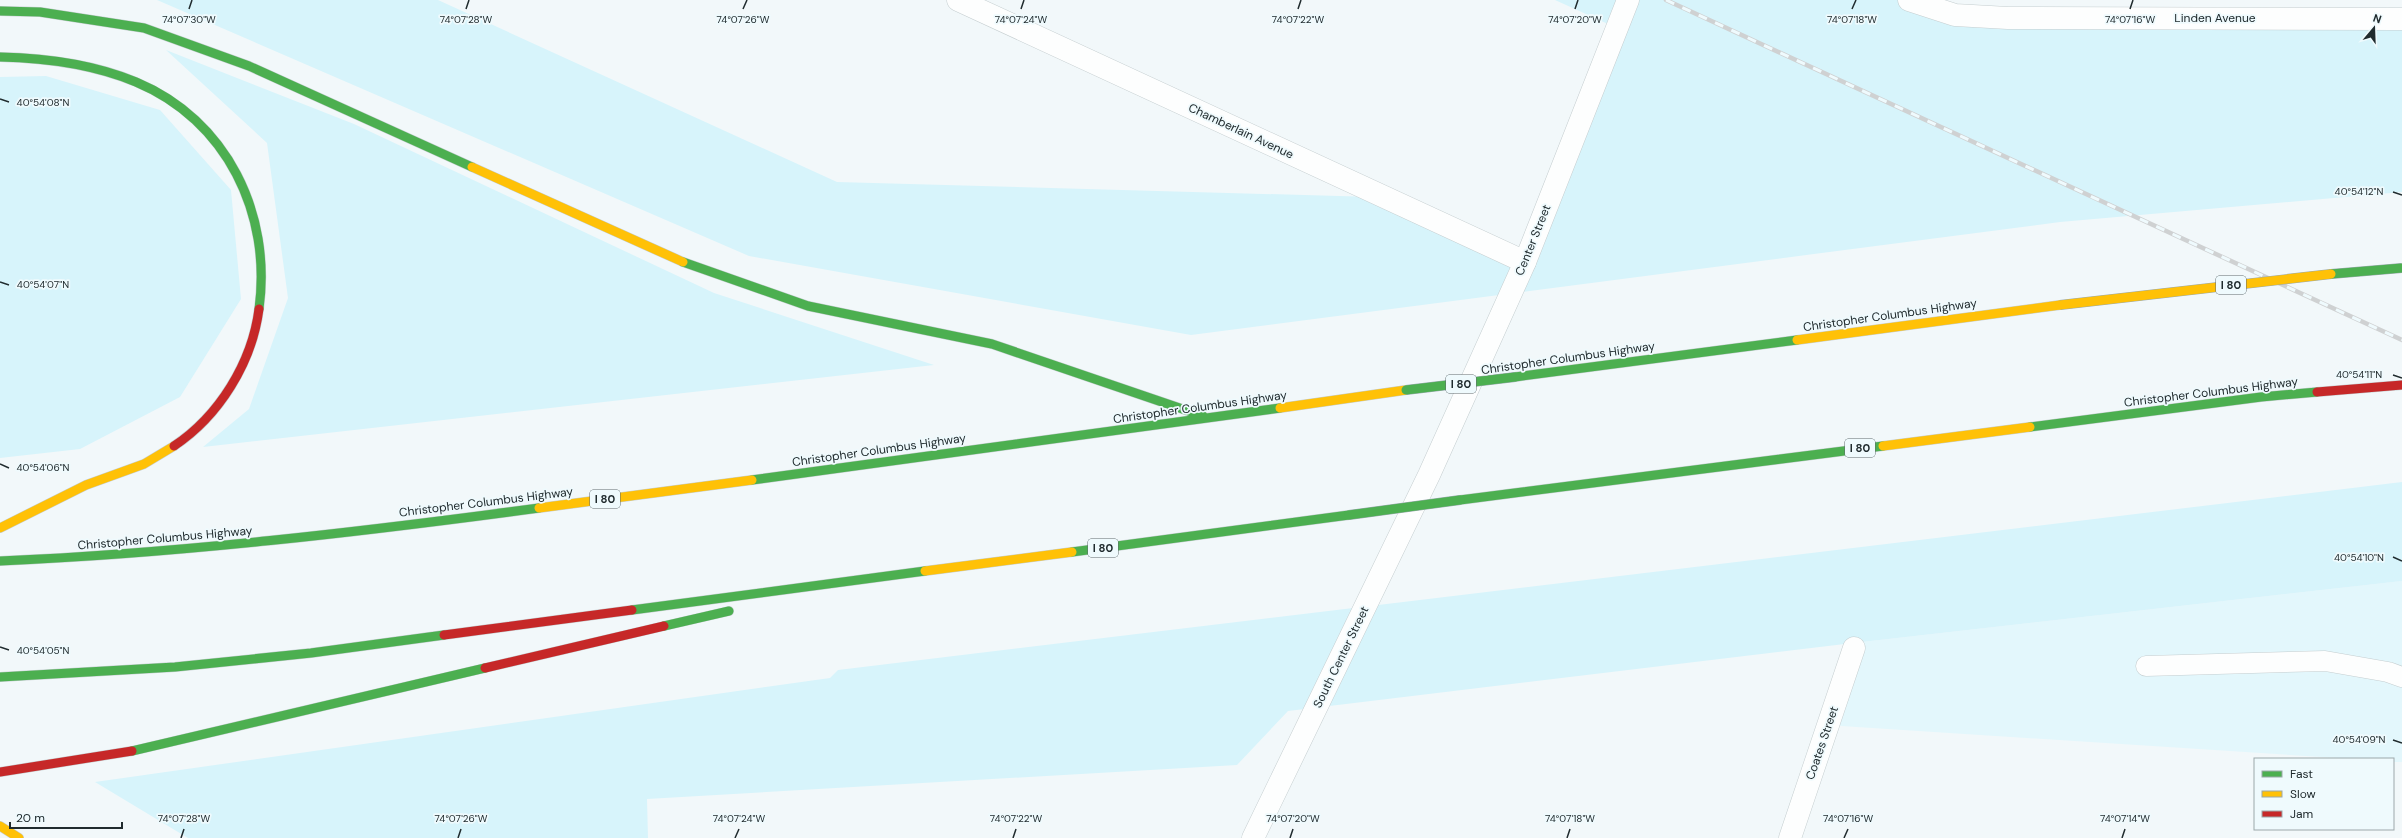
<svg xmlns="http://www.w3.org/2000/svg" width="2402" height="838" font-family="'DM Sans',sans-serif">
<rect width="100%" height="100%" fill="#f2f8fa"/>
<polygon fill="#e3f7fc" points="2402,581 2402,762 2393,762 2393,759 2353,759 1826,725 1853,643"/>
<g fill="#d7f4fb">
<polygon points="157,0 438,0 837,182 1374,197 1524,257 1619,29 1555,0 1925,0 1953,14 2402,23 2402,192 2060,222 1191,335 749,256"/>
<polygon points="166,50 354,124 714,293 934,365 203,447 249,409 288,298 267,143"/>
<polygon points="46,76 160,110 231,190 241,299 180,397 80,449 0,458 0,77"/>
<polygon points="2402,482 2402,581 1853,643 1288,711 1237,765 647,799 648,838 188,838 95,782 830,678 838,670"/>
</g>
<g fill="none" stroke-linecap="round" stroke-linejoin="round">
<g stroke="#c5ced0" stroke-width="21">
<polyline id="lane" points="2146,666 2325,661 2388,672 2402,677"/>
</g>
<g stroke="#c5ced0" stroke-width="23">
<g id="street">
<polyline points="958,0 1525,262"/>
<polyline points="1909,0 1955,15 2008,18 2402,19"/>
<polyline points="1253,838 1429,475 1525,262 1628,0"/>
<polyline points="1790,838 1854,648"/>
</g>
</g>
<g stroke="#c5ced0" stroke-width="10">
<g id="fast">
<polyline points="0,11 40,12 144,28 249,66 472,167"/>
<path d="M 0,57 C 47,58 93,64 136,82 C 227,120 272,214 259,309"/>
<polyline points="683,262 808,306 992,344 1203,416"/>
<polyline points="1515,377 1797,340"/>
<polyline points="2030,427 2261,397 2317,392"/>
<polyline points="752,480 1280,408"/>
<polyline points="1460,500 1883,446"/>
<polyline points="1072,552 1349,515"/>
<path d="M 0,561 C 181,553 360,532 539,508"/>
<polyline points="632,610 925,571"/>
<polyline points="664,626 729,611"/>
<polyline points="0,677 175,667 311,653 444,635"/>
<polyline points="132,751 485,668"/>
</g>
</g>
<g stroke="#c5ced0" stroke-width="10">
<g id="slow">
<polyline points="472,167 683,262"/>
<polyline points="1797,340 2060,305"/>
<polyline points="1280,408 1406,390"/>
<polyline points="1883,446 2030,427"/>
<polyline points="539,508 752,480"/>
<polyline points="0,528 86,485 144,464 174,446"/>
<polyline points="925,571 1072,552"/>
<polyline points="0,826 19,838"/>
</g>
</g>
<g stroke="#c5ced0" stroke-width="10">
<g id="jam">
<polyline points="2317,392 2402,385"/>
<path d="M 174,446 C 219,416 252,363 259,309"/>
<polyline points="444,635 632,610"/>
<polyline points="485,668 664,626"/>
<polyline points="0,772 132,751"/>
</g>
</g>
<use href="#lane" stroke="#fdfefe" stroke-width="20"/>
<use href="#street" stroke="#fdfefe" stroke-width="22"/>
<use href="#fast" stroke="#4caf50" stroke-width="9"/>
<use href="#slow" stroke="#ffc107" stroke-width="9"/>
<use href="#jam" stroke="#c62828" stroke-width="9"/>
<g stroke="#cfd1d2" stroke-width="4.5">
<polyline id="rail" points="1666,0 2402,340"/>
</g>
<use href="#rail" stroke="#effafd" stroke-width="3" stroke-dasharray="9" stroke-linecap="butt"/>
<g stroke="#99a9ad" stroke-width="10" stroke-linecap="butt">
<g id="fast-bridge">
<polyline points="2331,274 2402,268"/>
<polyline points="1406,390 1515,377"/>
<polyline points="1349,515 1460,500"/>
</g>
</g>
<g stroke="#99a9ad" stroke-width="10" stroke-linecap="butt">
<polyline id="slow-bridge" points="2060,305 2331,274"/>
</g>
<use href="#fast-bridge" stroke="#4caf50" stroke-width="9"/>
<use href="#slow-bridge" stroke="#ffc107" stroke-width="9"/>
</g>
<path fill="none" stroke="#202b2e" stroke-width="1.5" d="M 189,9 L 192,0M 466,9 L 469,0M 743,9 L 747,0M 1021,9 L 1024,0M 1298,9 L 1301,0M 1575,9 L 1578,0M 1852,9 L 1856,0M 2130,9 L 2133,0M 0,99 L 9,102M 2393,192 L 2402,195M 0,282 L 9,285M 2393,375 L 2402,378M 0,464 L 9,468M 2393,557 L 2402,561M 0,647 L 9,650M 2393,740 L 2402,743M 181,838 L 184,829M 458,838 L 461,829M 735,838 L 739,829M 1013,838 L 1016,829M 1290,838 L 1293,829M 1567,838 L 1570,829M 1844,838 L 1848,829M 2122,838 L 2125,829"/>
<g text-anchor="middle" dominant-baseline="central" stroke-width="3.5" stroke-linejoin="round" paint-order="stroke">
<g fill="#effafd" stroke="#5e696c" stroke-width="1">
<rect x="2216" y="276" width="30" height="18" rx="3"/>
<rect x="1446" y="375" width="30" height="18" rx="3"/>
<rect x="1845" y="439" width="30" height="18" rx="3"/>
<rect x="590" y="490" width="30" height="18" rx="3"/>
<rect x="1088" y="539" width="30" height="18" rx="3"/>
</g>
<g font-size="11" font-weight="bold" fill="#202b2e">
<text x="2231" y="285">I 80</text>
<text x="1461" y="384">I 80</text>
<text x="1860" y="448">I 80</text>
<text x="605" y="499">I 80</text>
<text x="1103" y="548">I 80</text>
</g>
<g font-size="12" fill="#202b2e" stroke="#effafd">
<text x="2215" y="18">Linden Avenue</text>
<text transform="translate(1241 131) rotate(25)">Chamberlain Avenue</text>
<text transform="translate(1533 240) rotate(-68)">Center Street</text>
<text transform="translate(1890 315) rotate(-8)">Christopher Columbus Highway</text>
<text transform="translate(1568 358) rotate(-8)">Christopher Columbus Highway</text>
<text transform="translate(2211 392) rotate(-7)">Christopher Columbus Highway</text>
<text transform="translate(1200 407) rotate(-8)">Christopher Columbus Highway</text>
<text transform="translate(879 450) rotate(-8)">Christopher Columbus Highway</text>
<text transform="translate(486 502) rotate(-7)">Christopher Columbus Highway</text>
<text transform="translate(165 538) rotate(-5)">Christopher Columbus Highway</text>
<text transform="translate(1341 657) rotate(-64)">South Center Street</text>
<text transform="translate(1822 743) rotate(-71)">Coates Street</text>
</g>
</g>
<g font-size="10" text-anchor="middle" fill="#202b2e" stroke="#effafd" stroke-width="3.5" stroke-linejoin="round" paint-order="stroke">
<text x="189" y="23">74°07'30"W</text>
<text x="1575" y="23">74°07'20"W</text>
<text x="466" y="23">74°07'28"W</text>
<text x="743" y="23">74°07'26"W</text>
<text x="1021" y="23">74°07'24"W</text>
<text x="1298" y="23">74°07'22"W</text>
<text x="1852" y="23">74°07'18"W</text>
<text x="2130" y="23">74°07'16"W</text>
<text x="43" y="106">40°54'08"N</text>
<text x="2359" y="195">40°54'12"N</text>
<text x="43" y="288">40°54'07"N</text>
<text x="2359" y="378">40°54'11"N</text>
<text x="43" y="471">40°54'06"N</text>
<text x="2359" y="561">40°54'10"N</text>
<text x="43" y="654">40°54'05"N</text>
<text x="2359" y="743">40°54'09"N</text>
<text x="184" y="822">74°07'28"W</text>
<text x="461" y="822">74°07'26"W</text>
<text x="739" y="822">74°07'24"W</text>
<text x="1016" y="822">74°07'22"W</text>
<text x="1293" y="822">74°07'20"W</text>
<text x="1570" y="822">74°07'18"W</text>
<text x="1848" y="822">74°07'16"W</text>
<text x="2125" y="822">74°07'14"W</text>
</g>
<rect x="2254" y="758" width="140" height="72" fill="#effafd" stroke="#9ca7aa"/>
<rect x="2262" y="771" width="20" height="6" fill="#4caf50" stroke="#9ca7aa"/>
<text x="2290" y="778" font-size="12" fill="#202b2e">Fast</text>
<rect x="2262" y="791" width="20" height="6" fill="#ffc107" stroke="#9ca7aa"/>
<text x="2290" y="798" font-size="12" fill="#202b2e">Slow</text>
<rect x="2262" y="811" width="20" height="6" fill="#c62828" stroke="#9ca7aa"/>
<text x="2290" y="818" font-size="12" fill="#202b2e">Jam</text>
<g transform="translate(2374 28) rotate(19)" stroke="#effafd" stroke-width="3" paint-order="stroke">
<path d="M0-3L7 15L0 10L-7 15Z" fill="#202b2e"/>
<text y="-6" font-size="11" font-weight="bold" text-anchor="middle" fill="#202b2e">N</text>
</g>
<path d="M10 822v6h112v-6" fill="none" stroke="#202b2e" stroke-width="2"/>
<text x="16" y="822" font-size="12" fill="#202b2e" stroke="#effafd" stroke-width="3" paint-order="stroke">20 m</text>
</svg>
